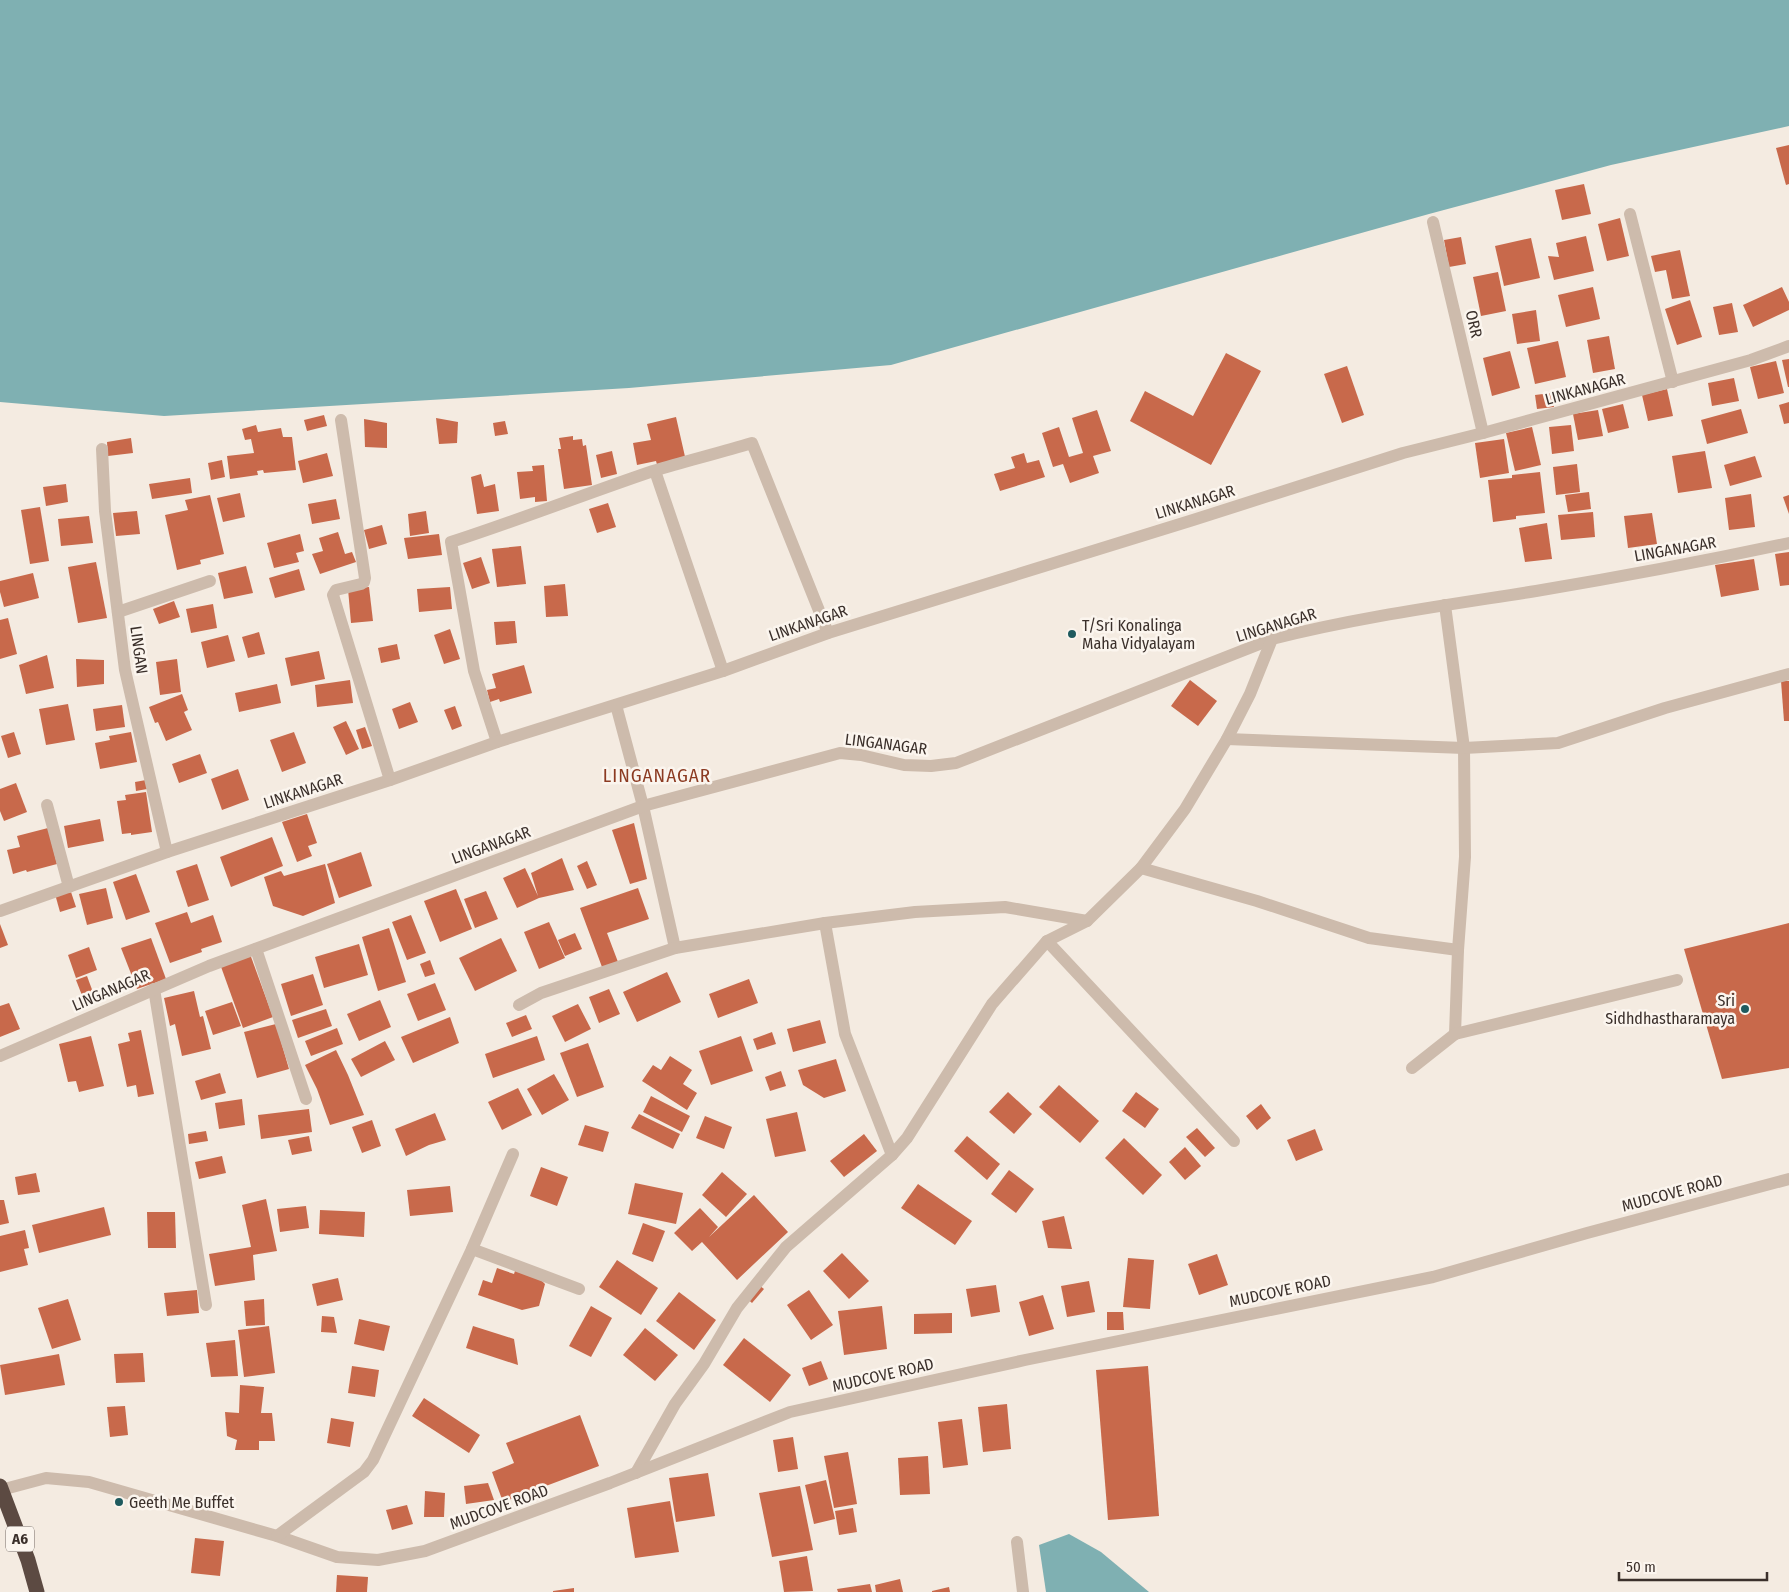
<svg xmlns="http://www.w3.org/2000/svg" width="1789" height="1592" font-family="'Fira Sans Condensed',sans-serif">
<rect width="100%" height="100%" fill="#f4ebe1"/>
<g fill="#7fb0b2">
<polygon points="0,0 1789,0 1789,126 1611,165 1429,214 891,365 629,388 164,416 0,402"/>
<polygon points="1069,1534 1101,1552 1149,1592 1046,1592 1039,1545"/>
</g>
<g fill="#c8694b">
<polygon points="1789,145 1789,184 1786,185 1776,148"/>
<polygon points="1584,184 1591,214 1562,220 1555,190"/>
<polygon points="1620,218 1629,256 1607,261 1598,224"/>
<polygon points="1586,236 1594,271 1554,280 1548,256 1559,257 1556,243"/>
<polygon points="1461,237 1466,264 1449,267 1444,240"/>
<polygon points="1531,238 1540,278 1504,286 1495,246"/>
<polygon points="1680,250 1690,296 1672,299 1666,270 1655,272 1651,256"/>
<polygon points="1498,272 1506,311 1481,316 1473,277"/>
<polygon points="1593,287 1600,319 1566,327 1558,295"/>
<polygon points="1782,287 1789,302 1789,310 1753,327 1743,305"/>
<polygon points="1690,300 1702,337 1677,345 1665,309"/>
<polygon points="1732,303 1738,332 1719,335 1713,307"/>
<polygon points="1536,310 1540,341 1517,344 1512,314"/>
<polygon points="1609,336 1615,369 1593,373 1587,340"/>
<polygon points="1558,341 1566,377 1535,384 1527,348"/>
<polygon points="1510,351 1520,388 1492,396 1483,358"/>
<polygon points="1226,353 1261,371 1211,465 1130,421 1145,391 1193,416"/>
<polygon points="1789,359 1789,387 1788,387 1782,360"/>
<polygon points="1776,361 1784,393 1758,399 1750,367"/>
<polygon points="1347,366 1364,415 1342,423 1324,374"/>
<polygon points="1734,378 1739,401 1712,406 1708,383"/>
<polygon points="1667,389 1673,416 1648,421 1642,395"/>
<polygon points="1551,393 1554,407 1537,409 1535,395"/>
<polygon points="1789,402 1789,423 1784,424 1779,405"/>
<polygon points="1623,404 1629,428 1608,433 1602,409"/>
<polygon points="1741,409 1748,433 1707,444 1701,420"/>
<polygon points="1097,410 1111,451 1093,456 1099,473 1070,483 1063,464 1053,467 1042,433 1059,427 1069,457 1083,453 1072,418"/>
<polygon points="1598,410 1603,436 1578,440 1573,414"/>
<polygon points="324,415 327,426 307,431 304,420"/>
<polygon points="676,417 686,461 658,468 656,461 637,465 633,443 651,440 647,424"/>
<polygon points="436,418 458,422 457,443 439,444"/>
<polygon points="364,419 387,423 387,448 365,447"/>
<polygon points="505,421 508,434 495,436 493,423"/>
<polygon points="256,425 258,432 281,428 283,437 292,437 296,470 264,473 263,470 257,471 258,475 230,479 227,456 254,453 251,439 245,440 242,429"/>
<polygon points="1571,425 1574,451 1552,454 1549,427"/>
<polygon points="1532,427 1541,465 1515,471 1506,433"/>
<polygon points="573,436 573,440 582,439 583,446 586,445 592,485 564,489 558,449 561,449 559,438"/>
<polygon points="131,438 133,453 108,456 107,442"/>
<polygon points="1504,439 1509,473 1480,478 1475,443"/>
<polygon points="612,451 617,474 601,478 596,455"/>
<polygon points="1705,451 1712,488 1678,493 1672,456"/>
<polygon points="327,453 333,476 303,483 298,461"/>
<polygon points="1024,453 1027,463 1039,460 1045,477 1000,491 994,474 1015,468 1011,457"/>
<polygon points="1755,456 1762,477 1730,486 1724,465"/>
<polygon points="222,460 225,477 211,480 208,463"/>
<polygon points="1577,464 1580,492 1556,495 1553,467"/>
<polygon points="544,465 547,501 535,502 535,497 520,499 517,472 533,471 532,466"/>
<polygon points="1540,472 1545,513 1516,516 1516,519 1493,522 1488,480 1512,478 1512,475"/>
<polygon points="481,474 484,487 495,484 499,511 477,514 471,477"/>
<polygon points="190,478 192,493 152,499 149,484"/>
<polygon points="66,484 68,502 46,506 43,487"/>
<polygon points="1589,492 1591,509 1568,512 1565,495"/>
<polygon points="240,493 245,517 223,522 217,498"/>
<polygon points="1751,494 1755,527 1729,530 1725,498"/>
<polygon points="210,495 224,554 200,560 201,564 177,570 165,515 188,510 185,500"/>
<polygon points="1789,495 1789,514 1783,497"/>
<polygon points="336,499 340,519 312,524 308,504"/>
<polygon points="608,503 616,527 597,533 589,509"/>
<polygon points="40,507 49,561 30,564 21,510"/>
<polygon points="137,511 140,534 116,536 113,513"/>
<polygon points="426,511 429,533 410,536 408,514"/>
<polygon points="1593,512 1595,537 1561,540 1558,515"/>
<polygon points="1652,513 1657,544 1628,548 1624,516"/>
<polygon points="89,516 93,543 61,546 58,519"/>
<polygon points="1547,523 1552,559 1525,562 1519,528"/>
<polygon points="382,525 387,544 369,549 364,530"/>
<polygon points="338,532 345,554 352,552 356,562 320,574 312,554 323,551 319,538"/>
<polygon points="300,534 304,551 296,553 299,562 274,568 267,543"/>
<polygon points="439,534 442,555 408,559 404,538"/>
<polygon points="521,546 526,584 497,587 492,549"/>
<polygon points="1789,552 1789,585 1780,586 1775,554"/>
<polygon points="481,557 490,583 472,589 463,563"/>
<polygon points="1754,559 1759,590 1721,597 1715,565"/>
<polygon points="96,562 107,618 78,623 68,567"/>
<polygon points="246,566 253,593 224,599 218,573"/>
<polygon points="299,569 305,590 275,598 269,578"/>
<polygon points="33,573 39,598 4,607 0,592 0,581"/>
<polygon points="565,584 568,616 546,617 544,586"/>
<polygon points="369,587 373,621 351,623 348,589"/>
<polygon points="450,587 452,609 419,612 417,589"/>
<polygon points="174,601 180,617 159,624 153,609"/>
<polygon points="213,604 217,628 191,633 186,609"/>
<polygon points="8,618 17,654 0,659 0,620"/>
<polygon points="515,621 517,643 496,645 494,622"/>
<polygon points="450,629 460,659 444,664 434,635"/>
<polygon points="259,632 265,654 248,658 242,637"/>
<polygon points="228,635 235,661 207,668 201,642"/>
<polygon points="397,644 400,659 381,663 378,648"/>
<polygon points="319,651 325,679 291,686 285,658"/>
<polygon points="47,655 54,688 26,694 19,665"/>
<polygon points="76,659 104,660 104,684 77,687"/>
<polygon points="177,659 181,692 160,695 156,662"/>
<polygon points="524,665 532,693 500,702 499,699 490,702 487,690 496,688 492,674"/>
<polygon points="350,680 353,703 317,707 315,685"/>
<polygon points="1190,680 1217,701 1198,726 1171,706"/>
<polygon points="1781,681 1789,681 1789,721 1784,721"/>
<polygon points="277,684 281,703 239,712 235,693"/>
<polygon points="182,694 188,710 184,712 192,730 166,741 158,722 155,723 149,707"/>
<polygon points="410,702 418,722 399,729 392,709"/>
<polygon points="68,704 75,740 46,745 39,709"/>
<polygon points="122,705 125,727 96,731 93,709"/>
<polygon points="455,706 462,726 452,730 444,710"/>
<polygon points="346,721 359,749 346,755 333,727"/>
<polygon points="365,727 372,746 362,749 356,730"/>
<polygon points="14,732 21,754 8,758 1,736"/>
<polygon points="131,732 137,762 100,769 95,743 110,740 109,736"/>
<polygon points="294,732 306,763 282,772 270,740"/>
<polygon points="200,754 207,773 179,783 172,764"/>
<polygon points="238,769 249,800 222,810 211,779"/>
<polygon points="146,780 147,789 136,791 135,782"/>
<polygon points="16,783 27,812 4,821 0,811 0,789"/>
<polygon points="146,792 152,832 131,835 131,833 122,834 117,801 126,800 125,795"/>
<polygon points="307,814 317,843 308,846 312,856 297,862 282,822"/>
<polygon points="100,819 104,841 68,848 64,826"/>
<polygon points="634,823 647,879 630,884 612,830"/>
<polygon points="48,828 57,864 27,872 26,870 13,874 7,850 20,847 17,836"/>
<polygon points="272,837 283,866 231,887 220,857"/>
<polygon points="361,852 372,886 339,898 327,864"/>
<polygon points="562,858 574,890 539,898 517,908 503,878 525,868 538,896 531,873"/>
<polygon points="587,861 597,885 587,889 577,866"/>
<polygon points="197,864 209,900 188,907 176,871"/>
<polygon points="325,864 335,903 303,916 273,906 264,877 281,871 284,876"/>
<polygon points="136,874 150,912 126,920 113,882"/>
<polygon points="106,888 113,918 87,925 79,894"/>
<polygon points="638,888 649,919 607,933 618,962 602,967 580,908"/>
<polygon points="70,889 76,907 60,912 55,894"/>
<polygon points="456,889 472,929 440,942 424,901"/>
<polygon points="486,891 498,919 475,928 464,899"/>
<polygon points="187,912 191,923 213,915 222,942 201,949 202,952 170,963 155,923"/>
<polygon points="411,915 426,953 407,960 392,922"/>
<polygon points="549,922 565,958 539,969 524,932"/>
<polygon points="1789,923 1789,1068 1722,1079 1684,949"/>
<polygon points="0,924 8,945 0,948"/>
<polygon points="389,928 406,982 378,991 362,937"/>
<polygon points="575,933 582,949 565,956 558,940"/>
<polygon points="151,938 166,979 137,989 121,948"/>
<polygon points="501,938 517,971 475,991 459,958"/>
<polygon points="359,944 368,975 324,988 315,957"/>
<polygon points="89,947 97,970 76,978 68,955"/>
<polygon points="250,954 273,1017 243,1028 220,964"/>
<polygon points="430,960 435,974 425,977 420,964"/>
<polygon points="667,972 681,1002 637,1022 623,992"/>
<polygon points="313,974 323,1005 291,1016 281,984"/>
<polygon points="87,976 94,995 83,998 76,980"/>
<polygon points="749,979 758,1003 718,1018 709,994"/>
<polygon points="435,983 446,1010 418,1021 407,994"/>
<polygon points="609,989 620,1014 599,1023 589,997"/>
<polygon points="194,991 200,1017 203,1016 211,1049 182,1056 175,1024 170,1026 164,998"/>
<polygon points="380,1000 391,1027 359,1041 347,1014"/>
<polygon points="232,1002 241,1026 213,1035 205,1011"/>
<polygon points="9,1003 20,1029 0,1037 0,1006"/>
<polygon points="578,1004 591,1029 565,1042 552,1016"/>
<polygon points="326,1009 332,1026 298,1038 292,1020"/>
<polygon points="526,1015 532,1029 512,1037 506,1023"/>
<polygon points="450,1017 459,1043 413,1063 401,1037"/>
<polygon points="820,1020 826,1043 793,1052 787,1029"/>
<polygon points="276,1024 289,1069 257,1078 244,1032"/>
<polygon points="337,1028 343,1044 311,1056 305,1041"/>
<polygon points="141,1030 154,1094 138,1097 136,1085 127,1087 118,1044 130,1041 128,1033"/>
<polygon points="772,1032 776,1044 757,1050 753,1039"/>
<polygon points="91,1036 104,1086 79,1092 76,1081 68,1082 59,1044"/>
<polygon points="537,1036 545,1060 493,1078 485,1054"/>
<polygon points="741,1036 753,1071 711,1085 699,1051"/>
<polygon points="385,1041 395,1060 361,1077 351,1059"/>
<polygon points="588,1043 604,1087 577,1097 560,1053"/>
<polygon points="336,1050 348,1075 364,1115 330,1125 317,1089 305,1065"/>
<polygon points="670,1056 692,1070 683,1084 697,1093 687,1110 642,1081 653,1065 661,1070"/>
<polygon points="836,1059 846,1091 824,1098 803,1085 798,1070"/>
<polygon points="781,1071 786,1086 770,1091 765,1077"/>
<polygon points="220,1073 226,1093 201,1100 195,1081"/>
<polygon points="554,1074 569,1100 542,1115 527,1089"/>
<polygon points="1059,1085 1099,1121 1080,1143 1039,1107"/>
<polygon points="518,1088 532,1115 502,1130 488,1102"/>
<polygon points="1008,1092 1032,1114 1014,1134 989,1112"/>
<polygon points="1136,1092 1159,1109 1145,1128 1122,1111"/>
<polygon points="651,1096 690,1116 682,1132 643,1112"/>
<polygon points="242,1099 245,1125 219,1129 215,1103"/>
<polygon points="1261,1104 1271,1118 1257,1130 1246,1116"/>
<polygon points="309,1109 312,1132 261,1139 258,1115"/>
<polygon points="797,1112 806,1151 775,1157 766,1119"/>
<polygon points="435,1113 446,1140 429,1145 406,1156 395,1129"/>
<polygon points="639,1114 680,1134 673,1149 631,1128"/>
<polygon points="705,1116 732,1127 724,1149 696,1138"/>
<polygon points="372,1120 381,1146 362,1153 352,1127"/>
<polygon points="585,1125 609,1132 603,1152 578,1145"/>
<polygon points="1197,1128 1215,1148 1205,1157 1186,1137"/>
<polygon points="1315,1129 1323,1150 1296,1161 1287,1140"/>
<polygon points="206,1131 208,1141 189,1144 188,1134"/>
<polygon points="864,1134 877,1151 844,1177 830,1161"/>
<polygon points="309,1136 312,1151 292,1155 288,1140"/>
<polygon points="967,1136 1000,1164 987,1180 954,1151"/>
<polygon points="1124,1138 1162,1175 1143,1195 1105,1158"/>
<polygon points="1185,1147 1201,1166 1185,1180 1169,1162"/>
<polygon points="222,1156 226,1173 199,1179 195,1162"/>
<polygon points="541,1167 568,1177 557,1206 530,1196"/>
<polygon points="1009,1170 1034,1189 1016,1213 991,1194"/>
<polygon points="722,1172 747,1194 726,1217 702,1195"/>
<polygon points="36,1173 40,1192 18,1195 15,1177"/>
<polygon points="635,1183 683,1193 676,1224 628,1214"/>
<polygon points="918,1184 972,1221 955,1245 901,1208"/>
<polygon points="450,1186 453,1212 410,1216 407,1190"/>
<polygon points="754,1195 788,1232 737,1280 702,1242 692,1251 674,1233 700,1208 718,1227 709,1237"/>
<polygon points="266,1199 277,1251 253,1255 255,1280 215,1286 209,1254 251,1247 242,1205"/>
<polygon points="0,1200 4,1200 9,1223 0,1225"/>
<polygon points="306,1206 309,1228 280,1232 277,1209"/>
<polygon points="104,1207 111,1235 39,1253 32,1225"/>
<polygon points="320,1210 365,1212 364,1237 319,1234"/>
<polygon points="147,1212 175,1212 176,1248 148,1248"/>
<polygon points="1064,1216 1072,1249 1048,1248 1042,1221"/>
<polygon points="643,1223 665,1231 653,1262 632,1254"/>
<polygon points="25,1230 29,1248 24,1249 28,1265 0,1272 0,1236"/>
<polygon points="842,1253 869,1281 849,1299 823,1271"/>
<polygon points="1217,1254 1228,1285 1199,1295 1188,1264"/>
<polygon points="1128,1258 1154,1260 1150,1309 1123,1307"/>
<polygon points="617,1260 658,1288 641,1315 599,1287"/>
<polygon points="517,1265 531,1270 545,1284 539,1306 522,1310 478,1295 483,1280 492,1283 497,1268 514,1274"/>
<polygon points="338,1278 343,1300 317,1306 312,1284"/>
<polygon points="1089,1281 1095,1312 1067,1317 1061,1286"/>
<polygon points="755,1282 764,1289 752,1303 743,1295"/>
<polygon points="996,1285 1000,1312 971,1317 966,1289"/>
<polygon points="197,1290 199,1313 167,1316 164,1293"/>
<polygon points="809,1290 833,1325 811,1340 787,1305"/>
<polygon points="679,1292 716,1320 694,1350 656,1321"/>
<polygon points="1043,1295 1054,1329 1029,1336 1019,1302"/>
<polygon points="68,1299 81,1340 52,1349 38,1308"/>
<polygon points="264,1299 265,1325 246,1326 244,1301"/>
<polygon points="591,1306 612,1318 591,1357 569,1346"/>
<polygon points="882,1306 887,1349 844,1355 838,1311"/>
<polygon points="1107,1312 1123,1312 1124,1330 1107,1330"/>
<polygon points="952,1313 952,1333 914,1334 914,1314"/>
<polygon points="322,1316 334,1317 337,1333 321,1332"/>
<polygon points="359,1319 390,1326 384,1351 354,1344"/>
<polygon points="269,1326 275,1373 244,1377 238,1330"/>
<polygon points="473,1326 514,1339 518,1365 466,1348"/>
<polygon points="645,1328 678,1355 655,1381 623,1355"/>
<polygon points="744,1338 791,1375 770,1402 723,1365"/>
<polygon points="235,1340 238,1376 211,1377 206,1343"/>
<polygon points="143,1353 145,1382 116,1383 114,1354"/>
<polygon points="59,1354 65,1385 5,1395 0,1365"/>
<polygon points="821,1361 828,1379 809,1386 802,1368"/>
<polygon points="352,1366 379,1370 375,1397 348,1393"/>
<polygon points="1148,1366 1159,1516 1108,1520 1096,1370"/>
<polygon points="240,1385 264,1387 261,1413 272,1413 275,1441 259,1441 259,1450 235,1450 237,1440 227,1436 225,1412 239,1413"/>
<polygon points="424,1398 480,1435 469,1453 412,1416"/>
<polygon points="1007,1404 1011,1449 983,1452 978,1407"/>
<polygon points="125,1406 128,1435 110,1437 107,1407"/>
<polygon points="580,1415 599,1466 503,1502 492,1472 514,1463 506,1443"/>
<polygon points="331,1418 354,1422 350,1447 327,1443"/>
<polygon points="962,1419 968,1465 943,1468 938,1422"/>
<polygon points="793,1437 798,1469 778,1472 773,1440"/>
<polygon points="848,1452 857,1504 834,1508 824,1456"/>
<polygon points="928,1456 930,1494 900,1495 898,1458"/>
<polygon points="708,1473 715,1516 676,1522 669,1478"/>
<polygon points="826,1480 835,1519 814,1524 805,1485"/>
<polygon points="488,1483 494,1500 466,1504 464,1486"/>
<polygon points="800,1486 813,1550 772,1557 759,1493"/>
<polygon points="425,1491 445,1493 444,1517 424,1517"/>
<polygon points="670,1501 679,1552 635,1558 627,1508"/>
<polygon points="407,1505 413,1524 392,1530 386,1510"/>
<polygon points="853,1508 857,1532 839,1535 835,1511"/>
<polygon points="195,1538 224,1541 220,1576 191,1573"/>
<polygon points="807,1556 813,1591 784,1592 779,1561"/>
<polygon points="337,1575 368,1577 367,1592 336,1592"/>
<polygon points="900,1579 903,1592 876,1592 875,1585"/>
<polygon points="870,1584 872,1592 838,1592 837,1589"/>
<polygon points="949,1587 950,1592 932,1592 932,1591"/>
<polygon points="574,1588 574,1592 553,1592 553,1591"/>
</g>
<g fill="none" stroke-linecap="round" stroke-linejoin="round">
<g stroke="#cdbbac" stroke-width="12">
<polyline points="1630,214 1673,382"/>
<polyline points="1433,222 1483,433"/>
<polyline points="341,420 365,578 364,582 361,584 336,590 333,595 390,780"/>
<polyline points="102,449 105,511 125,670 167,852"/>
<polyline points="655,471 723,671"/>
<polyline points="1445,605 1464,748 1465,857 1458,950 1455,1034"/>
<polyline points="118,612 210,581"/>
<polyline points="616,705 643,806 675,948 825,923 915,912 1005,907 1087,921"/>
<polyline points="1227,739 1464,748 1558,743 1665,708 1789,674"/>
<path d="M 497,742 L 474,671 L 451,542 C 519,520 585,494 653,471 C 686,461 719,453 752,443 L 828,633"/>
<polyline points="47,805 69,887"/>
<polyline points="1141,868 1257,901 1369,938 1458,950"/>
<polyline points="0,911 167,852 390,780 497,742 723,671 828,633 1193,520 1403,453 1483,433 1751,360 1789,346"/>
<polyline points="825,923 845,1034 892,1155"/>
<polyline points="1047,941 1234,1141"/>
<polyline points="256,949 306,1099"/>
<polyline points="154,989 206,1305"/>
<polyline points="519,1005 541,993 675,948"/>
<path d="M 0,1056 L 209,966 L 643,806 L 840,753 L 861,755 L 904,765 L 931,766 L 956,763 L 1272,639 C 1358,617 1448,605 1536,591 C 1620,577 1705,561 1789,543"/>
<polyline points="1412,1068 1455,1034 1677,980"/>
<polyline points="472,1249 579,1289"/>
<polyline points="636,1473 675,1404 704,1364 737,1308 786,1247 892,1155 907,1138 992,1004 1047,941 1087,921 1141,868 1185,809 1227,739 1250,694 1272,639"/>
<polyline points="1,1490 46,1478 89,1482 277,1536 337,1557 378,1560 425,1551 610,1483 790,1412 1025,1360 1433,1277 1587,1233 1789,1179"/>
<polyline points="277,1536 364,1472 373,1460 472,1249 513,1154"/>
<polyline points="1017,1542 1023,1592"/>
</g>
<polyline stroke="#5c4a42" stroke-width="15" points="0,1486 28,1560 37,1592"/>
</g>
<g fill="#1f5a5e" stroke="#fbf5ee" stroke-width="2">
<circle cx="1072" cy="634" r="5"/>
<circle cx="1745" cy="1009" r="5"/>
<circle cx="119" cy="1502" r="5"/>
</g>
<g text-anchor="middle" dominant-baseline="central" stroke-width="5" stroke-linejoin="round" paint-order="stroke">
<rect fill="#fbf5ee" stroke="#756b66" stroke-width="1" x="6" y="1526.5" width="28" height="25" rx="4"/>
<g font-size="15" font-weight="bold" fill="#3b302b">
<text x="20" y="1539">A6</text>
</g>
<g font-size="16" fill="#3b302b" stroke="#fbf5ee">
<text transform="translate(1474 324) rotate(77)">ORR</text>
<text transform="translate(1585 389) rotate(-15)">LINKANAGAR</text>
<text transform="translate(1195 502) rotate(-17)">LINKANAGAR</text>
<text transform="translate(1675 549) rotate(-10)">LINGANAGAR</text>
<text transform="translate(808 623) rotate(-19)">LINKANAGAR</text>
<text transform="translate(1276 625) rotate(-17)">LINGANAGAR</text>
<text transform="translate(139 650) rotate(82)">LINGAN</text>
<text transform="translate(886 744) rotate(7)">LINGANAGAR</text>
<text transform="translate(303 791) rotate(-18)">LINKANAGAR</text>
<text transform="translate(491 845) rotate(-20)">LINGANAGAR</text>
<text transform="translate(111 990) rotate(-23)">LINGANAGAR</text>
<text transform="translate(1672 1193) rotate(-15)">MUDCOVE ROAD</text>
<text transform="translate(1280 1291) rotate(-12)">MUDCOVE ROAD</text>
<text transform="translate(883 1375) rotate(-13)">MUDCOVE ROAD</text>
<text transform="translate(499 1507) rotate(-20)">MUDCOVE ROAD</text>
</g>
<g font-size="16" fill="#3b302b" stroke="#fbf5ee" text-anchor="start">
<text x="1082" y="625">T/Sri Konalinga<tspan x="1082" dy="18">Maha Vidyalayam</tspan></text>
<text x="1735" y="1000" text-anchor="end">Sri<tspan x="1735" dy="18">Sidhdhastharamaya</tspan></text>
<text x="129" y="1502">Geeth Me Buffet</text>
</g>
<g font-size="19" letter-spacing="1" fill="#8c3b22" stroke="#fbf5ee">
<text x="657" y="775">LINGANAGAR</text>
</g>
</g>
<path d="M1619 1572v8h148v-8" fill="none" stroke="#3b302b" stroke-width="2.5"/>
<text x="1626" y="1572" font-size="15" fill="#3b302b" stroke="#fbf5ee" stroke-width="4" paint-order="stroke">50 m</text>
</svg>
